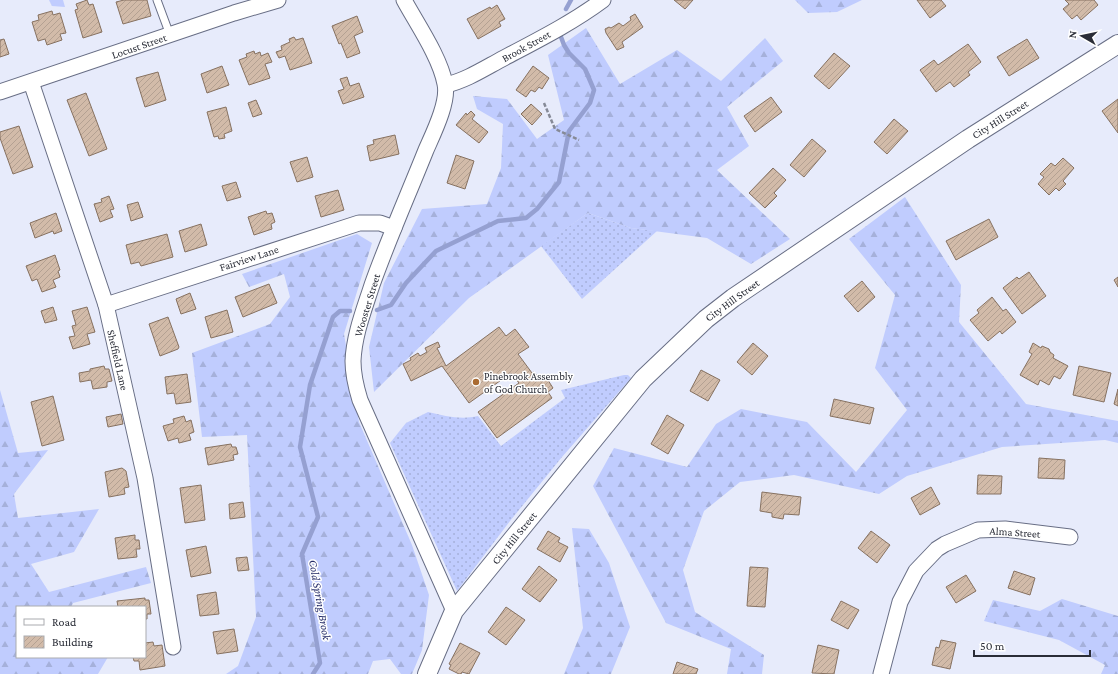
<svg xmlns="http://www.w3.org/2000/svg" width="1118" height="674" font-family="'Crimson Pro',serif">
<defs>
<pattern id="grass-dots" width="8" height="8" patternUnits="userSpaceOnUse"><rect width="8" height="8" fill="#c0ccfe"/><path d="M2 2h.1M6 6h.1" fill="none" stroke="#a5b0da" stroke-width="1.8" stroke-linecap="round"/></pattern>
<pattern id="forest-firs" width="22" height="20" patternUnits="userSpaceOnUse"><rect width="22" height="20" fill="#c0ccfe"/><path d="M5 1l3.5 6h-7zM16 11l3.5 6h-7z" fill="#a5b0da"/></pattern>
<pattern id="building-hatch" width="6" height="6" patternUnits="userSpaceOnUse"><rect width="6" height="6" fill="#d2bba9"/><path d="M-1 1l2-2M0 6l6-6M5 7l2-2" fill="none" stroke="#b4a192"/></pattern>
</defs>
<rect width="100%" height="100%" fill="#e7ebfb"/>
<g fill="url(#grass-dots)">
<polygon points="588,213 631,228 657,231 582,299 541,246"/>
<path d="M 624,375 L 628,375 L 631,378 L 562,457 L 510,521 L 457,591 L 390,443 L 406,423 L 428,412 C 445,416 461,420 478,416 L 501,446 L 565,398 L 561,390 Z"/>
</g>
<g fill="url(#forest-firs)">
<polygon points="49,0 63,0 65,7 52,6"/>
<polygon points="795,0 862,0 837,12 808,13"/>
<polygon points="586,28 620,84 677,50 721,81 765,38 783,61 727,107 749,146 717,170 790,239 751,264 707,238 631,228 588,213 469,298 374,392 369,347 384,283 422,209 487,204 501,168 503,124 477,109 473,96 507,99 537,139 564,120 548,55"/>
<polygon points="905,197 961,285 959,322 1026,404 1118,421 1118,443 1105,440 1002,447 907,476 879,494 794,475 740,482 704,511 683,570 695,612 764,655 762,674 727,674 731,649 666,623 593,486 614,448 687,467 716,424 741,409 807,422 856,472 907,410 875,368 895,295 849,239"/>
<polygon points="357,234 372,243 344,334 359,422 412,545 429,595 422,650 412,674 401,674 390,659 373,661 368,674 226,674 238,666 256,617 247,435 202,437 192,353 270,324 290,297 284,274 249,287 242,274"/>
<polygon points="0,390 18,453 48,450 14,494 18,518 99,509 74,552 31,564 49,592 146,567 151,583 73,603 71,607 17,607 17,657 108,657 98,674 0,674"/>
<polygon points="572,528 589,529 609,563 630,627 611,674 564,674 583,628"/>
<polygon points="1062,599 1118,616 1118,674 1101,674 1105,665 1059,640 984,621 993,600 1040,611"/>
</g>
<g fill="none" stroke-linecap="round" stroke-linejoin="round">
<g stroke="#95a0d1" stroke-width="4.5">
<polyline points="566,9 571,0"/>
<polyline points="377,310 391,305 406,283 436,251 498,221 526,218 537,209 559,182 569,131 590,103 594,90 585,69 569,53 564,45 561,37"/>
<polyline points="313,674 320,663 302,554 318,517 300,447 310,385 333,317 340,311 350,311"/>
</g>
</g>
<g fill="url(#building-hatch)" stroke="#867160">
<polygon points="87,0 89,5 93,4 102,32 83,38 75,10 78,9 76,4"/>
<polygon points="124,0 147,0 151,16 123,24 116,2"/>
<polygon points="674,0 693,0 685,9"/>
<polygon points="917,0 941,0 946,6 930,18"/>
<polygon points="1065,0 1094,0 1098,5 1081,20 1077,15 1072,19 1063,9 1069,4"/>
<polygon points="497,5 505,19 499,22 501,26 478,39 467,19 490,7 491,9"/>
<polygon points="52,11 53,15 60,13 66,33 60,34 62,40 47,45 45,39 38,41 32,22 39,20 38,15"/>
<polygon points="635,14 643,27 622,42 624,47 617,50 606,33 605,29 609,27 611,28 619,23 623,26 631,20 630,17"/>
<polygon points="357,16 363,32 354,36 360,53 347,58 341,43 339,44 332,26"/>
<polygon points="294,37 296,40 303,38 312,63 290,70 285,56 279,58 276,52 282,50 281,46 290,42 289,39"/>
<polygon points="4,39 9,54 0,57 0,40"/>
<polygon points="1027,39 1039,58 1009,76 997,57"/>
<polygon points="968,44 981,62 968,72 970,75 954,87 950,82 936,92 920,70 934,60 938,65"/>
<polygon points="254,51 255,54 260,52 261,56 268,53 272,62 265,64 270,78 249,85 239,60 247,57 246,54"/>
<polygon points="834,53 850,66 829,89 814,76"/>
<polygon points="222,66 229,85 207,93 201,74"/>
<polygon points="533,66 549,78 542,89 539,87 535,92 531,90 526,97 516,90"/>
<polygon points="158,72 166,100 145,107 136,78"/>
<polygon points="347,77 350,86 359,83 364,97 343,104 338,91 344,89 340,79"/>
<polygon points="86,93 107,149 89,156 67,100"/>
<polygon points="771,97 782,112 755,132 744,116"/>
<polygon points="1118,99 1118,133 1102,111"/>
<polygon points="256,100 262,114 253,117 248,103"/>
<polygon points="531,104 542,114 532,125 521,114"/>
<polygon points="226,107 232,131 224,134 225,138 219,139 218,136 214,137 207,112"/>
<polygon points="471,111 475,115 472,119 488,132 479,143 456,125 466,113 467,115"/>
<polygon points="894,119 908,131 887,154 874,142"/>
<polygon points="19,126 33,167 13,174 0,138 0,132"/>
<polygon points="395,135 399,154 370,161 367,146 374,144 373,140"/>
<polygon points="812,139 826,151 804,177 790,165"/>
<polygon points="456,155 474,161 465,189 447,183"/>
<polygon points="307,157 313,177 297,182 290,162"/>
<polygon points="1063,158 1074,168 1063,181 1066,184 1059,191 1056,188 1049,195 1038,184 1044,177 1040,174 1051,163 1055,166"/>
<polygon points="773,168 786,180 774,193 777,196 765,208 749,193"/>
<polygon points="236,182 241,197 227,201 222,186"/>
<polygon points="338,190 344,210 321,217 315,196"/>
<polygon points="109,196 114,209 110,210 113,217 100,222 94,204 102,202 101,199"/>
<polygon points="138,202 143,217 131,221 127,205"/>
<polygon points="266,211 267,214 272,213 275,222 271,224 272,229 254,235 248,217"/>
<polygon points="56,213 62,231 54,234 53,231 35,238 30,223"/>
<polygon points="989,219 998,237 956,260 946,241"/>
<polygon points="201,224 207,245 185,252 179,231"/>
<polygon points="167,234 173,257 141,266 139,262 131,264 126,245"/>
<polygon points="55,255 60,270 58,271 60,277 53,280 56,287 42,292 37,279 32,281 26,266"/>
<polygon points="1029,272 1046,296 1022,314 1003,288 1017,277 1019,279"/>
<polygon points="1118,277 1118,287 1114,280"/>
<polygon points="862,281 875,297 858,312 844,296"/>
<polygon points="269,284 277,303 243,317 235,297"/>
<polygon points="190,293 196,309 181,314 176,299"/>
<polygon points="992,297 1003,311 1006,309 1016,322 1002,334 1000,331 988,341 970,320 979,313 977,310"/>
<polygon points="53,307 57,320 45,323 41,311"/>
<polygon points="87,307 95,332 87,334 90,344 73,349 69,337 75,336 72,326 76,325 72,311"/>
<polygon points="227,310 233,332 211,338 205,317"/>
<polygon points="168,317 179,347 178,349 160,356 149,324"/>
<polygon points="499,327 506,336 515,329 529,347 518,354 532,373 534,372 539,378 544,374 553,388 548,392 552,398 497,438 478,412 519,383 511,373 469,403 442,366 411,381 403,364 411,360 410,358 418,353 420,356 427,352 425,348 438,342 440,347 437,348 446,366"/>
<polygon points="753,343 768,356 752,375 737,362"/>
<polygon points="1033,343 1041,348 1042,346 1049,349 1050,352 1054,355 1053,358 1068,366 1060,379 1054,376 1049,385 1040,380 1038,385 1020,375 1032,354 1029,352"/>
<polygon points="104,366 105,369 109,369 112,381 107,382 107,387 93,389 91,380 80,382 79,373 90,371 90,369"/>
<polygon points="1079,366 1111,373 1104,402 1073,395"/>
<polygon points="701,370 720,380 708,401 690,391"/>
<polygon points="187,374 191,402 176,404 174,393 167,394 165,377"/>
<polygon points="1118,389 1118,406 1114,404"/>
<polygon points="53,396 64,440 42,446 31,402"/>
<polygon points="834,399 874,408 870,424 830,416"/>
<polygon points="121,414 123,424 108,427 106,417"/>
<polygon points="667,415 684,425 668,454 651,444"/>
<polygon points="184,416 186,422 191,420 194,432 189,434 191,440 179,443 178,438 168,441 163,426 174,423 173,419"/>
<polygon points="231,444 232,447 236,447 238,454 233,455 234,460 208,465 205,448"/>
<polygon points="1039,458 1065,460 1064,479 1038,478"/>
<polygon points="122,468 126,471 129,487 124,488 125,494 109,497 105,472"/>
<polygon points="978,475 1002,476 1001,494 977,494"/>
<polygon points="201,485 205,520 185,523 180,488"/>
<polygon points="931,487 940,504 920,515 911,498"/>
<polygon points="762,492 801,497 799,515 784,514 783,519 772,517 772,513 760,511"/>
<polygon points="243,502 245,517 230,519 229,504"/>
<polygon points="548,531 560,538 558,542 568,547 560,562 537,549"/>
<polygon points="871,531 890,545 877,563 858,548"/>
<polygon points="135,535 135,540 139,540 140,549 136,549 137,557 118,559 115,538"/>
<polygon points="206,546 211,573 191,577 186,550"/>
<polygon points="247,557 249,570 238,571 236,558"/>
<polygon points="539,566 557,580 540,602 522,589"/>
<polygon points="750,567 768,568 765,607 747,606"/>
<polygon points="1014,571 1035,578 1030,595 1008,588"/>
<polygon points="966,575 976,591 956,603 946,587"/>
<polygon points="216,592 219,614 200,616 197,595"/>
<polygon points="145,598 145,600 149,600 151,614 147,614 147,619 145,619 145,607 118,607 117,601"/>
<polygon points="841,601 859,610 848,629 831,620"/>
<polygon points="506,607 525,620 506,645 488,632"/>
<polygon points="234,629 238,651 217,654 213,632"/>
<polygon points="941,640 956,643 950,669 932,665 936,647 939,648"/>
<polygon points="153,642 154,646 162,645 165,666 140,670 139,661 134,661 133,657 145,657 145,643"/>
<polygon points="460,643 480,653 469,674 462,672 461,674 459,674 449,669 451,665 449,664"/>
<polygon points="818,645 839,650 834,674 812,673"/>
<polygon points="677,662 698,669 696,674 673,674"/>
</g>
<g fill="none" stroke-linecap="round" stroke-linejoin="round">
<g stroke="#686e85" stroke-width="9">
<polyline id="service" points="157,0 170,35"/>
</g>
<g stroke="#686e85" stroke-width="17">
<g id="minor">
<path d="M 404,0 C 417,24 440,57 445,84 C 449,102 433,134 426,150 C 408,195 388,240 372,285 C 364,310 354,335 353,361 C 353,375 356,387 360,400 L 454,611"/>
<polyline points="31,82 106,305 145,478 173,647"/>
<path d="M 446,85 C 467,80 485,68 504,58 C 538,40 572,23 603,0"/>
<polyline points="0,92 234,13 278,0"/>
<polyline points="106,305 359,223 380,223 394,228"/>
<polyline points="881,674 900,602 916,571 937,549 945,544 978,530 1005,529 1070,537"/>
</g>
</g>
<g stroke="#686e85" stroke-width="20">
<polyline id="tertiary" points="427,674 454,611 643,379 706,319 733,298 968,139 1118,44"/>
</g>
<polyline stroke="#868a97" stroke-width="2.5" stroke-dasharray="4 2" stroke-linecap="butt" points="544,103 555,129 579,140"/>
<use href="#service" stroke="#fff" stroke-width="7"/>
<use href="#minor" stroke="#fff" stroke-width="15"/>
<use href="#tertiary" stroke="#fff" stroke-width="18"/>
</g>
<circle fill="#aa6b32" stroke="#fff" stroke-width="1.5" cx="476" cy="382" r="4"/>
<g text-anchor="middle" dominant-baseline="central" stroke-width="3" stroke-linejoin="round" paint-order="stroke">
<g font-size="11" fill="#2a2d37" stroke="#fff">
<text transform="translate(139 46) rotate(-19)">Locust Street</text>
<text transform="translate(526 46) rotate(-29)">Brook Street</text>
<text transform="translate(1000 119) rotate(-32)">City Hill Street</text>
<text transform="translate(249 258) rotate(-18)">Fairview Lane</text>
<text transform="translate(732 300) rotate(-36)">City Hill Street</text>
<text transform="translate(367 305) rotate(-73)">Wooster Street</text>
<text transform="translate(118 360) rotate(77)">Sheffield Lane</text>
<text transform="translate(1015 532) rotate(4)">Alma Street</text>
<text transform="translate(514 538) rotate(-51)">City Hill Street</text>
</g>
<g font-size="11" fill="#2a2d37" stroke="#fff" text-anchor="start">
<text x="484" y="376">Pinebrook Assembly<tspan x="484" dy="13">of God Church</tspan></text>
</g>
<g font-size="12" font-style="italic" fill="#282f6a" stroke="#fff">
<text transform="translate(320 600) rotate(80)">Cold Spring Brook</text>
</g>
</g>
<rect x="16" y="606" width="130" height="52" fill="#ffffff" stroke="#aaabaf"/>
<rect x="24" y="619" width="20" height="6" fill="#ffffff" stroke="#aaabaf"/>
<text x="52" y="626" font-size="12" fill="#2a2d37">Road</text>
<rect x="24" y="636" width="20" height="12" fill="url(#building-hatch)" stroke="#aaabaf"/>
<text x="52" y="646" font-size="12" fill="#2a2d37">Building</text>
<g transform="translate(1082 36) rotate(279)" stroke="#ffffff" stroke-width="3" paint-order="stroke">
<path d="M0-3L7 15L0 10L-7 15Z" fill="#2a2d37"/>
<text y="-6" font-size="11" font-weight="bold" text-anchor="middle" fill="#2a2d37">N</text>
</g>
<path d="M974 650v6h116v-6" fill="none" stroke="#2a2d37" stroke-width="2"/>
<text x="980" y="650" font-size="12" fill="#2a2d37" stroke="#ffffff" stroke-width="3" paint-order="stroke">50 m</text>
</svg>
